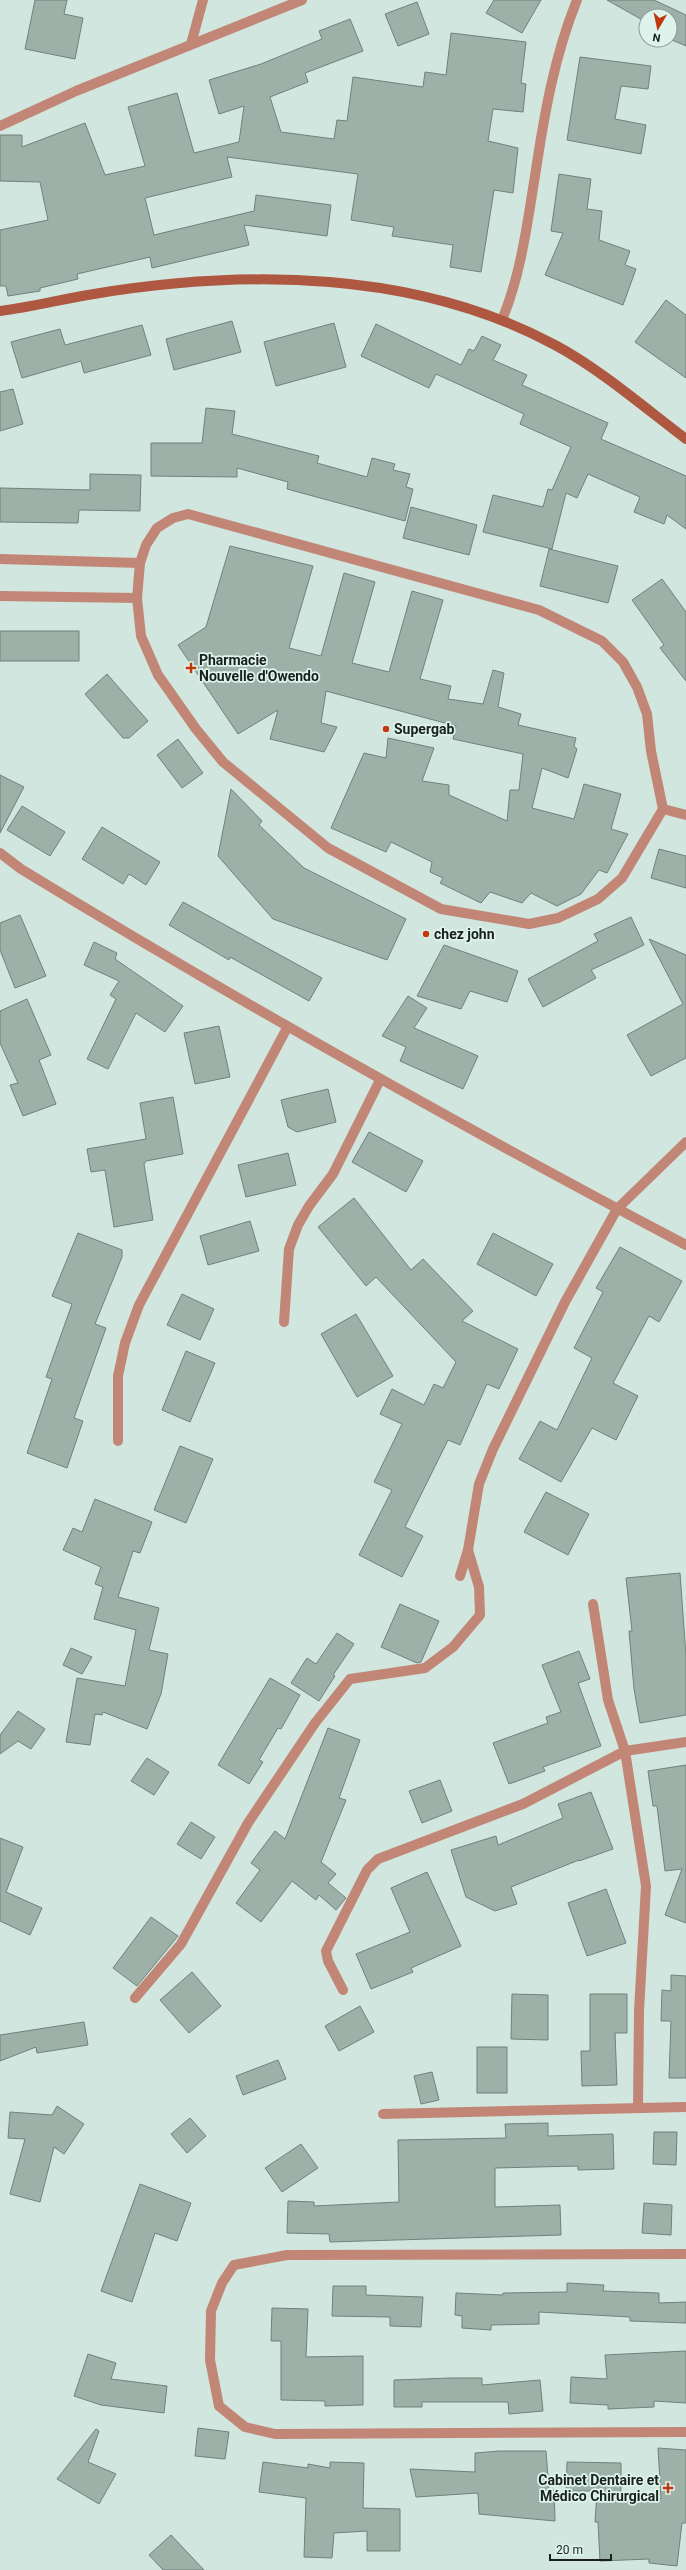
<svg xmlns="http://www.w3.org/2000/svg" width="686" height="2570" font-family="Roboto,sans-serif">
<rect width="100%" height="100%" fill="#d1e6de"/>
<g fill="#9db1a9" stroke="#6f827b">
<polygon points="35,0 67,0 64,14 83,18 75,59 25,49"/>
<polygon points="494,0 541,0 522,33 486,13"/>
<polygon points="607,0 654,0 686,15 686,46 670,39 670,16 646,16 646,22"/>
<polygon points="417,2 429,34 398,46 385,14"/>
<polygon points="350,19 363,51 305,73 308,82 270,97 281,132 334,139 337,120 347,121 353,77 423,87 425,72 446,75 451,33 526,42 521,83 526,84 523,112 493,109 488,141 518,148 513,193 494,190 481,272 450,267 453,245 392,236 394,227 351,220 358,174 227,157 232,177 145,198 154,235 254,211 256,195 331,205 327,236 244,225 249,245 152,268 150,257 77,274 78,279 40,288 40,291 8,296 6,286 0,286 0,230 48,220 40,182 0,181 0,135 22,135 22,147 85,123 105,175 145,166 128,107 177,93 194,153 239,142 244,106 219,114 209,80 261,64 322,39 319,31"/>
<polygon points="580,57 651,66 648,89 621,86 615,119 646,125 641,154 567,140"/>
<polygon points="559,174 591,179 587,209 602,211 599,240 630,251 625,265 636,269 623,305 545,275 563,233 551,231"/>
<polygon points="666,300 686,315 686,378 635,342"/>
<polygon points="232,321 241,352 174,370 166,339"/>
<polygon points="334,323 346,367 276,386 264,342"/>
<polygon points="376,324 461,365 469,349 474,351 482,336 501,345 493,360 527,375 522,385 608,423 601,439 686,476 686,529 667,515 664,524 634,512 640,497 588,474 577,498 566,493 552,549 483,532 493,495 543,507 548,489 552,490 571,447 520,424 524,414 436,374 429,388 361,356"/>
<polygon points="142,325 151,355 84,373 81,361 22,378 11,342 60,329 65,345"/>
<polygon points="13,389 23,424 0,431 0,392"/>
<polygon points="206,408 235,411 232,434 319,456 317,463 367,477 372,458 395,464 393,470 410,474 406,487 413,489 405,521 287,489 288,482 237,468 237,477 151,476 151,443 202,443"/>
<polygon points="90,474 141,475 140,511 79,510 78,523 0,522 0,488 90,490"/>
<polygon points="411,507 477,525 469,555 403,538"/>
<polygon points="230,546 313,566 289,648 321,656 344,573 375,582 352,663 389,672 412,591 443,600 420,679 451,686 448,699 483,704 493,670 504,673 498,707 521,714 518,725 576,738 574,746 577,749 568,778 542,768 532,808 574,819 584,784 621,794 611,829 628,834 607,873 599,870 581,894 557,906 531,893 522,903 490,892 481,903 440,883 443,878 430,872 432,862 391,842 386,852 331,828 364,753 386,758 388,738 434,748 422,781 449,785 449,795 507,821 510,790 519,790 523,754 453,739 456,726 326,691 321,723 337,727 324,752 270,739 278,710 238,734 178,645 206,627"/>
<polygon points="549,549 618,566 608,603 540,586"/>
<polygon points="662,579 686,612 686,681 660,648 664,645 632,600"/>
<rect x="0" y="631" width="79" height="30"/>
<polygon points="107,674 148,721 129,738 123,738 85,694"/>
<polygon points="178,739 203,773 182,788 157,755"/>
<polygon points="0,775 24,787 0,833"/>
<polygon points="231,789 262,821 259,825 304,868 406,919 387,960 273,919 218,856"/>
<polygon points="22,806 65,832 50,856 7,830"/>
<polygon points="102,827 160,862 146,885 129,874 123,884 82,859"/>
<polygon points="659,849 686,856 686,888 651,878"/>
<polygon points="183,902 322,978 309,1001 230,957 229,960 169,925"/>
<polygon points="20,915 46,976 15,988 0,950 0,923"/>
<polygon points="631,917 644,945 591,970 596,978 543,1007 528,979 598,941 594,934"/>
<polygon points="649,939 686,955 686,1058 651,1076 627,1035 683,1004"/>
<polygon points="94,942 117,953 115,959 183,1006 165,1032 136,1013 108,1069 87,1059 116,999 110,995 119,981 84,965"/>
<polygon points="444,945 518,971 507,1002 470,991 461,1009 417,996"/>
<polygon points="408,996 427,1008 414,1028 478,1056 463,1089 400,1061 406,1047 382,1036"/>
<polygon points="27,999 51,1055 39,1060 56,1104 23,1116 10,1085 18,1083 0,1043 0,1011"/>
<polygon points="219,1026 230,1077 195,1084 184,1033"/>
<polygon points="328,1089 336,1122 297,1132 288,1127 281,1100"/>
<polygon points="173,1097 183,1154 146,1161 144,1164 153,1220 114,1227 105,1170 91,1172 87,1149 146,1139 140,1103"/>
<polygon points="369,1132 423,1161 406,1192 352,1162"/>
<polygon points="288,1153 296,1185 246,1197 238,1165"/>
<polygon points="354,1198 411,1270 423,1259 473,1311 462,1321 518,1349 499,1389 487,1384 460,1445 448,1440 405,1527 423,1536 402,1577 359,1555 392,1490 374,1482 402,1424 380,1414 392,1389 424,1405 434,1384 443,1388 456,1362 376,1277 366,1286 318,1227"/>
<polygon points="250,1221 259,1251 208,1265 200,1236"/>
<polygon points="78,1233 122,1250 122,1257 95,1324 106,1328 74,1418 83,1421 67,1468 27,1453 52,1379 46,1377 72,1304 52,1296"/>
<polygon points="493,1233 553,1264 536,1296 477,1264"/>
<polygon points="620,1247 682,1281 659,1322 649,1316 613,1383 638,1396 616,1440 592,1428 561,1482 519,1459 540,1421 557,1430 592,1358 574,1348 603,1292 596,1288"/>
<polygon points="182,1294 214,1309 200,1340 167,1325"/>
<polygon points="356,1314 393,1376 357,1397 321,1334"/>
<polygon points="186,1351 215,1363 190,1422 162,1410"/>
<polygon points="180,1446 213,1459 186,1523 154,1510"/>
<polygon points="546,1492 589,1514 568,1555 524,1532"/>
<polygon points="95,1499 152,1522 140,1553 133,1551 118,1597 159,1608 149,1650 168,1654 161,1694 147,1729 103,1712 102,1715 95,1714 90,1745 66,1742 77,1678 125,1686 136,1630 94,1619 103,1587 95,1584 101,1567 63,1550 73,1528 82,1532"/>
<polygon points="680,1573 686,1656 686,1715 640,1723 634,1689 629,1631 632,1631 626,1578"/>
<polygon points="400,1604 439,1621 421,1662 417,1663 381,1647"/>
<polygon points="337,1633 354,1644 333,1675 335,1676 319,1701 291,1683 307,1658 316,1664"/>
<polygon points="71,1648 92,1657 82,1674 63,1665"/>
<polygon points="579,1651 590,1679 578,1683 601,1746 543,1767 545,1771 509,1784 493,1743 548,1723 546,1717 561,1712 542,1665"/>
<polygon points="270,1678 300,1695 281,1729 278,1728 259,1760 263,1762 249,1784 218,1765"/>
<polygon points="18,1711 45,1729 31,1749 18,1741 0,1754 0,1735"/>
<polygon points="328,1728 360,1740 339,1798 346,1800 321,1862 336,1874 328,1883 346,1898 336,1910 319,1895 316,1900 292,1881 261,1922 236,1903 260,1870 251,1863 275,1831 285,1839"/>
<polygon points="147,1758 169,1772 154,1795 131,1781"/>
<polygon points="686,1765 686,1923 665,1915 682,1869 665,1871 657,1806 653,1806 648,1771"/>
<polygon points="440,1780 452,1811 422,1823 409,1791"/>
<polygon points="591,1792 613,1849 579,1861 579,1860 511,1887 517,1904 495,1911 466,1897 451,1850 496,1836 498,1845 563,1818 558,1804"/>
<polygon points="191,1822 215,1837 201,1859 177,1844"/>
<polygon points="0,1838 23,1847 6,1892 42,1908 30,1935 0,1921"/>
<polygon points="427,1872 461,1946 411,1968 413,1972 371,1989 356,1954 410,1932 391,1888"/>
<polygon points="606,1889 626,1943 587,1956 568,1903"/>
<polygon points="151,1917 178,1936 137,1986 113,1968"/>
<polygon points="192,1972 221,2006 189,2033 160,2000"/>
<polygon points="671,1975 686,1976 686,2078 669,2078 671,2021 661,2021 662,1990 671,1991"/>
<polygon points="512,1994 548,1995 548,2040 511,2039"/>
<polygon points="590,1994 627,1994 627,2033 615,2033 617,2085 582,2086 581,2051 590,2051"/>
<polygon points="360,2006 374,2032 339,2051 325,2026"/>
<polygon points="84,2022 88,2045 37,2053 36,2047 0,2061 0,2035"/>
<rect x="477" y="2047" width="30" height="46"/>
<polygon points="278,2060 286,2079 243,2095 236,2076"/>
<polygon points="432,2072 439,2100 421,2104 414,2076"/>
<polygon points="57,2106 84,2124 64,2154 54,2147 40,2202 10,2194 25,2139 8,2138 10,2112 52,2115"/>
<polygon points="190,2118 206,2136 187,2153 171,2134"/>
<polygon points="548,2123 548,2136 613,2134 614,2169 578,2170 578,2166 495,2168 495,2207 560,2205 561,2235 330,2242 329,2234 287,2233 288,2201 314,2202 314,2206 399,2202 398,2140 506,2138 505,2124"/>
<polygon points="654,2132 677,2132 676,2165 653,2164"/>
<polygon points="301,2144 318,2168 282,2192 265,2168"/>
<polygon points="140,2184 191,2203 177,2241 155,2233 132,2302 101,2291"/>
<polygon points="644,2203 672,2205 671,2235 642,2233"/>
<polygon points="567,2283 604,2285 603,2291 659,2293 659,2303 686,2302 686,2323 630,2321 630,2317 539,2312 539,2324 491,2325 491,2330 462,2328 462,2316 455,2315 456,2293 503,2295 503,2293 567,2292"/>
<polygon points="333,2286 366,2286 366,2295 423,2297 421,2327 390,2326 390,2317 332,2316"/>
<polygon points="272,2308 308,2309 306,2357 363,2356 363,2405 325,2406 325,2401 281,2400 281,2341 271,2341"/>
<polygon points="686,2351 686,2403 654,2401 654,2407 608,2409 608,2405 570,2403 571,2377 607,2379 605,2355"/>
<polygon points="88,2354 116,2363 111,2379 167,2386 164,2413 101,2405 74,2396"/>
<polygon points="451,2378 482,2378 482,2385 540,2380 543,2411 509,2414 508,2402 422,2402 422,2407 394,2407 394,2380"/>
<polygon points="198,2428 229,2432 225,2459 195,2456"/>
<polygon points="96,2429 99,2431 88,2462 116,2474 99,2504 57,2479"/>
<polygon points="658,2448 686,2450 686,2523 682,2523 677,2566 649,2563 649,2559 600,2561 598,2522 595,2522 597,2491 566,2491 567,2462 621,2463 621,2496 661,2499"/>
<polygon points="499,2451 546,2451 549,2490 554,2490 555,2521 479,2514 478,2493 416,2497 410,2469 475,2472 475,2453"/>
<polygon points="263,2462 308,2468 308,2464 330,2468 330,2462 364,2463 363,2508 400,2509 400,2551 367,2551 367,2531 334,2533 332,2558 304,2557 306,2498 259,2492"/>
<polygon points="171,2535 204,2570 163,2570 149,2555"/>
</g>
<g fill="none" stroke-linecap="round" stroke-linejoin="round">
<polyline stroke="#c28676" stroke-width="10" points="284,1322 289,1249 298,1225 309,1206 333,1174 380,1080"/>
<g stroke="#c28676" stroke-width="10">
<polyline points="191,44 203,0"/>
<polyline points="0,126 76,91 302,0"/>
<path d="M 502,320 C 521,274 527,225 535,176 C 544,116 554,57 577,0"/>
<polygon points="188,514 539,610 602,641 623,662 637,687 647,714 651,751 663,809 622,878 598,899 558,918 529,924 441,909 328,848 223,762 196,729 158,675 141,636 137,598 140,563 146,545 157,528 173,518"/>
<polyline points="0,559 140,563"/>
<polyline points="0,596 137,598"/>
<polyline points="663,809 686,815"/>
<path d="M 0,853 L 21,869 C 239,1002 461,1126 686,1245"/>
<polyline points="118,1441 118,1376 125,1343 139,1305 287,1028"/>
<polyline points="460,1576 468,1550 479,1484 493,1449 565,1302 617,1209 686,1142"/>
<polyline points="593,1604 608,1700 625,1751 646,1886 639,2011 638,2107"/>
<polyline points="343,1990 328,1961 326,1951 367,1870 378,1859 523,1804 625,1751 686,1742"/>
<polyline points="135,1998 181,1944 248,1823 315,1723 350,1679 425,1668 453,1647 480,1615 479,1587 468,1550"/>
<polyline points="383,2114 686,2107"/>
<polyline points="686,2254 287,2255 234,2265 222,2283 211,2311 210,2360 219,2406 245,2427 275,2434 686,2432"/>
</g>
<path stroke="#ae5741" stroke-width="10" d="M 0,311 C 32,307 62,299 94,294 C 246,269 416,270 555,345 C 600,369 645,408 686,439"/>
</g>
<g fill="#c1380e" stroke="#def3eb" stroke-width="1.5">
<path d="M189 662h4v4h4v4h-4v4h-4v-4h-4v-4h4z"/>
<circle cx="386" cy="729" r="4"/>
<circle cx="426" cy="934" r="4"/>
<path d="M666 2482h4v4h4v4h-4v4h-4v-4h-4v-4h4z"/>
</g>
<g text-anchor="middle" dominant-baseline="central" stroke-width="3.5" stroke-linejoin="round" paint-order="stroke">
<g font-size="14" font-weight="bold" fill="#19201d" stroke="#def3eb" text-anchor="start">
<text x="199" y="660">Pharmacie<tspan x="199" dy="16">Nouvelle d'Owendo</tspan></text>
<text x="394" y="729">Supergab</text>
<text x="434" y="934">chez john</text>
<text x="659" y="2480" text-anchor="end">Cabinet Dentaire et<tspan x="659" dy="16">Médico Chirurgical</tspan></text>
</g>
</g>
<g transform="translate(658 28) rotate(189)"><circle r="19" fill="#def3eb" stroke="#8f9f99"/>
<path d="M0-3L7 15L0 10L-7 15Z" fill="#c1380e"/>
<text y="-6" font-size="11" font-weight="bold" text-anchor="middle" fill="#19201d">N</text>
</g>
<path d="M550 2554v6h61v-6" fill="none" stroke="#19201d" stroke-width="2"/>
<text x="556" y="2554" font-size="12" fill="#19201d" stroke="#def3eb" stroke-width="3" paint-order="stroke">20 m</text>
</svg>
